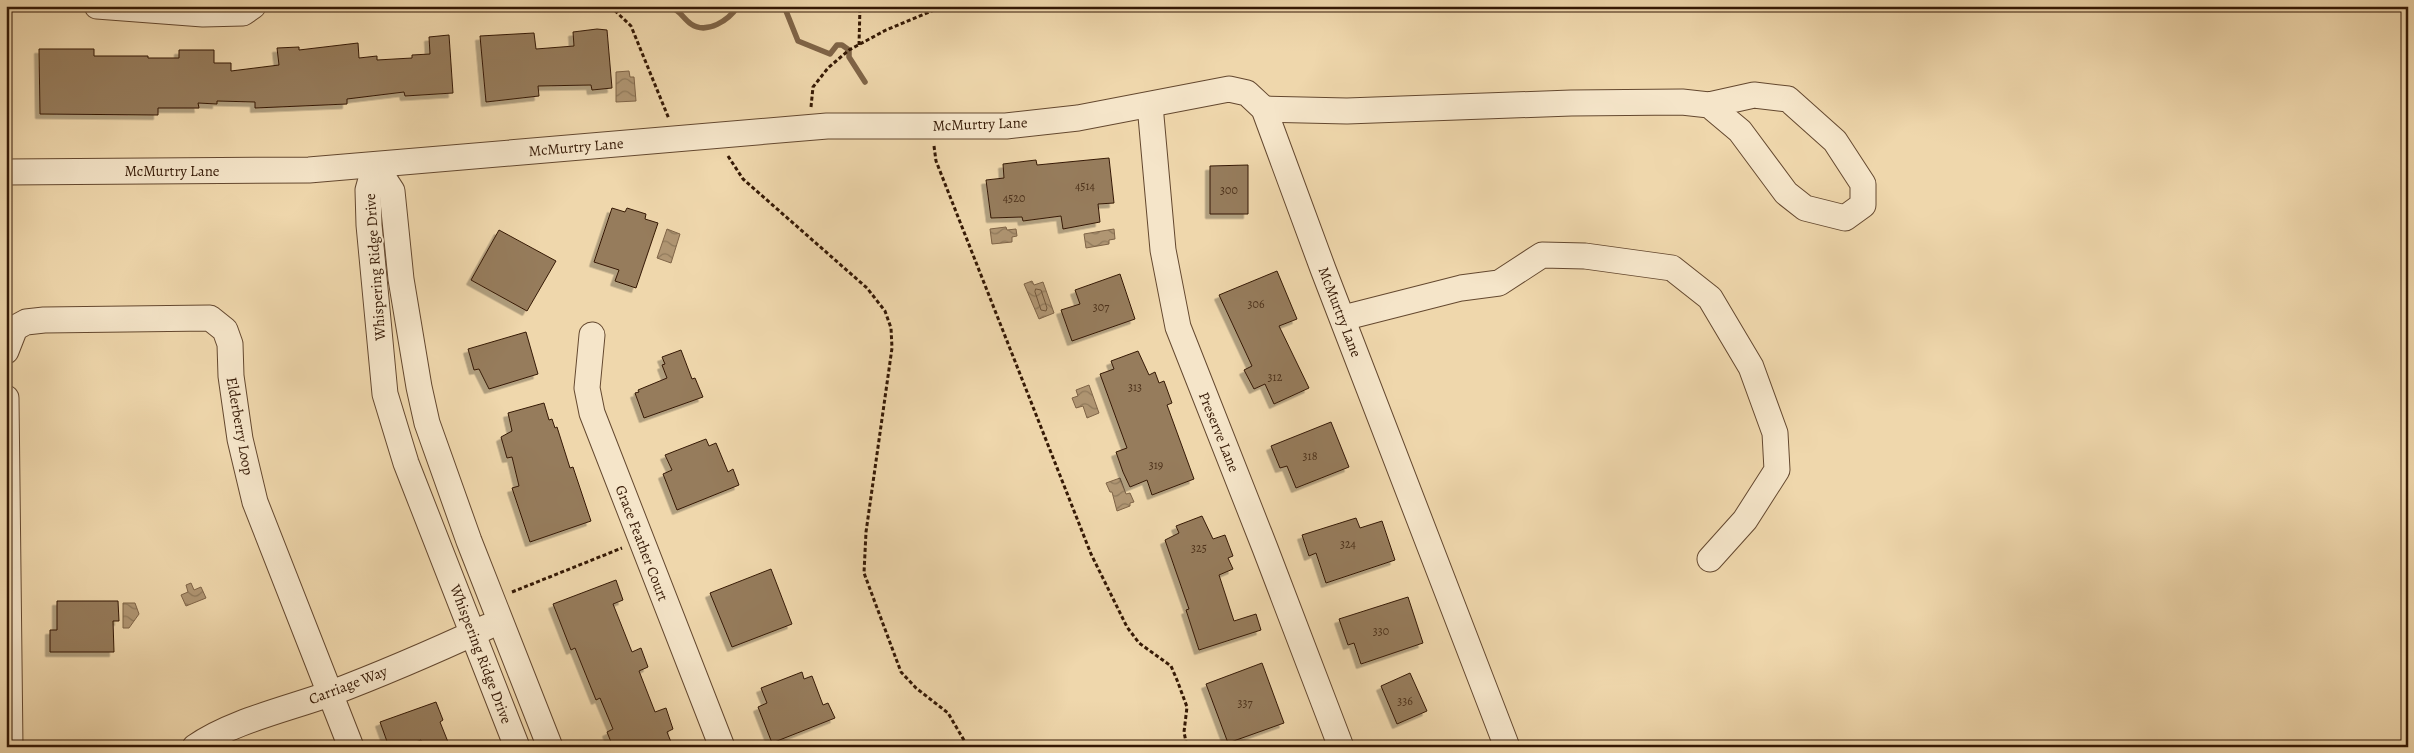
<svg xmlns="http://www.w3.org/2000/svg" width="2414" height="753" font-family="Alegreya,serif">
<defs>
<pattern id="water-waves" width="16" height="10" patternUnits="userSpaceOnUse" patternTransform="scale(1.25)"><rect width="16" height="10" fill="#b09673"/><path d="M0 5q4-4 8 0t8 0" fill="none" stroke="#907a5c"/></pattern>
<filter id="shadow"><feDropShadow dx="-4.5" dy="4.5" stdDeviation="0" flood-color="#0004"/></filter>
</defs>
<rect width="100%" height="100%" fill="#efd7ac"/>
<filter id="stains"><feTurbulence type="fractalNoise" baseFrequency=".004" numOctaves="4"/><feColorMatrix values="0 0 0 0 .2 0 0 0 0 .09 0 0 0 0 .02 0 0 0 .5 -.17"/></filter>
<radialGradient id="worn" r=".72"><stop offset=".6" stop-color="#630" stop-opacity="0"/><stop offset="1" stop-color="#630" stop-opacity=".3"/></radialGradient>
<g fill="url(#water-waves)" stroke="#7f6447">
<polygon points="629,71 630,77 634,77 636,101 616,102 616,72"/>
<polygon points="1006,227 1007,230 1016,229 1017,236 1012,237 1012,242 992,244 990,229"/>
<polygon points="667,229 680,234 671,263 657,258"/>
<polygon points="1114,229 1115,239 1109,240 1109,244 1086,248 1084,234"/>
<polygon points="1032,281 1034,285 1043,282 1054,313 1039,319 1024,284"/>
<polygon points="1089,385 1099,413 1087,418 1083,406 1076,408 1072,398 1078,396 1076,390"/>
<polygon points="1120,478 1126,494 1130,493 1134,502 1130,503 1130,506 1117,511 1112,492 1110,492 1106,483"/>
<polygon points="191,583 194,590 201,587 206,598 186,606 181,595 188,592 186,585"/>
<polygon points="123,603 135,603 139,614 129,628 123,628"/>
</g>
<g fill="none" stroke-linecap="round" stroke-linejoin="round">
<polygon stroke="#72583c" stroke-width="1" points="1036,289 1041,290 1047,308 1046,311 1041,310 1035,292"/>
<g stroke="#7f6447" stroke-width="5.5">
<path d="M 661,6 C 666,8 672,7 676,10 C 682,14 685,20 691,24 C 707,35 729,20 738,6"/>
<polyline points="784,6 798,41 830,54 837,45 842,45 849,50 849,57 865,82"/>
</g>
</g>
<g fill="#967c5c" stroke="#351905" filter="url(#shadow)">
<polygon points="597,29 607,30 612,88 592,90 591,85 538,86 539,96 486,102 480,36 534,33 536,49 574,46 573,32"/>
<polygon points="449,35 453,93 405,96 404,92 347,99 347,104 255,108 255,102 217,101 217,104 198,103 199,108 158,108 158,115 40,114 39,49 94,49 94,56 148,56 148,58 179,58 179,50 214,50 214,63 231,63 231,71 279,65 277,48 299,47 299,50 358,43 359,58 377,56 377,60 412,58 412,55 430,54 429,37"/>
<polygon points="1109,158 1114,203 1098,204 1100,222 1063,229 1061,216 1023,221 1022,217 991,218 986,180 1004,178 1003,164 1036,160 1037,165"/>
<polygon points="1248,165 1248,214 1210,214 1210,166"/>
<polygon points="612,208 625,212 627,208 646,214 645,219 658,223 636,288 615,281 619,270 594,262"/>
<polygon points="499,230 556,261 527,311 471,280"/>
<polygon points="1277,271 1297,319 1279,326 1309,388 1274,404 1265,384 1254,389 1244,370 1252,366 1219,295"/>
<polygon points="1120,274 1135,319 1072,341 1061,310 1080,304 1075,290"/>
<polygon points="526,332 538,374 489,389 479,369 474,370 468,349"/>
<polygon points="681,350 692,379 695,378 703,397 644,418 635,393 639,392 638,390 667,378 662,365 665,364 662,357"/>
<polygon points="1138,351 1149,375 1155,372 1159,383 1164,381 1172,403 1167,405 1194,479 1152,495 1147,480 1130,487 1123,472 1116,452 1127,448 1100,374 1114,369 1111,361"/>
<polygon points="544,403 549,420 552,419 555,428 557,427 570,468 573,467 591,521 530,542 512,488 519,486 512,457 507,458 501,437 512,431 508,413"/>
<polygon points="1331,422 1349,467 1296,488 1287,466 1280,468 1271,446"/>
<polygon points="706,439 709,446 716,443 728,472 733,469 739,485 677,510 663,474 672,470 665,455"/>
<polygon points="1202,516 1213,539 1225,535 1233,556 1228,558 1233,569 1219,575 1234,621 1256,614 1261,630 1199,650 1186,610 1189,609 1165,540 1179,533 1176,526"/>
<polygon points="1356,518 1360,528 1382,521 1395,560 1326,583 1316,553 1309,556 1302,535"/>
<polygon points="771,569 792,624 732,647 710,593"/>
<polygon points="616,580 623,600 613,604 632,652 641,648 648,667 639,671 655,712 666,708 673,729 667,732 673,747 613,747 607,732 613,729 600,698 596,700 575,648 571,650 553,604"/>
<polygon points="1408,597 1423,643 1361,664 1354,643 1348,645 1339,619"/>
<polygon points="57,601 118,601 119,621 113,621 114,652 50,652 50,630 57,630"/>
<polygon points="1262,663 1284,723 1228,743 1206,684"/>
<polygon points="802,672 804,679 812,676 823,705 828,703 835,718 772,743 758,707 767,703 761,688"/>
<polygon points="1410,673 1427,711 1397,724 1381,686"/>
<polygon points="436,702 443,720 440,722 450,747 424,747 421,740 402,747 389,747 380,722"/>
</g>
<g fill="none" stroke-linecap="round" stroke-linejoin="round">
<g stroke="#64482f" stroke-width="27">
<g id="minor">
<polyline points="97,6 203,14 243,13 253,6"/>
<polyline points="1150,105 1163,250 1178,327 1265,548 1341,747"/>
<polyline points="1264,109 1347,111 1571,103 1682,102 1709,105 1740,131 1786,193 1805,208 1845,218 1863,205 1863,184 1835,141 1788,99 1754,95 1709,105"/>
<polyline points="375,165 392,191 401,279 419,387 427,423 469,541 550,747"/>
<polyline points="375,165 368,190 369,225 385,394 406,463 517,747"/>
<polyline points="6,172 309,170 827,126 1006,126 1078,118 1229,89 1247,93 1264,109 1323,269 1507,747"/>
<polyline points="1343,318 1461,288 1499,283 1542,255 1585,256 1672,268 1710,298 1751,367 1775,433 1777,470 1745,520 1710,559"/>
<polyline points="592,335 587,388 592,413 722,747"/>
<polyline points="6,351 15,328 26,322 44,320 210,318 225,330 230,344 231,376 240,439 255,502 351,747"/>
<polyline points="6,398 10,747"/>
<path d="M 195,747 C 230,722 287,709 329,694 C 382,674 435,651 487,627"/>
</g>
</g>
<g stroke="#351905" stroke-width="3" stroke-dasharray="4 2.5" stroke-linecap="butt">
<polyline points="610,6 631,26 669,119"/>
<polyline points="859,45 860,6"/>
<polyline points="811,107 813,87 828,68 849,50 886,30 944,6"/>
<polyline points="934,146 936,161 1091,554 1127,627 1139,643 1171,666 1177,680 1187,707 1184,732 1187,747"/>
<polyline points="728,156 743,179 867,288 885,311 891,328 892,348 866,532 864,573 901,672 916,688 948,713 968,747"/>
<polyline points="512,592 622,548"/>
</g>
<use href="#minor" stroke="#f5e5c9" stroke-width="25"/>
</g>
<g text-anchor="middle" dominant-baseline="central" stroke-width="4" stroke-linejoin="round" paint-order="stroke">
<g font-size="12" fill="#4d321b">
<text x="1085" y="186">4514</text>
<text x="1229" y="190">300</text>
<text x="1014" y="198">4520</text>
<text x="1256" y="304">306</text>
<text x="1101" y="307">307</text>
<text x="1275" y="377">312</text>
<text x="1135" y="387">313</text>
<text x="1310" y="456">318</text>
<text x="1156" y="465">319</text>
<text x="1348" y="544">324</text>
<text x="1199" y="548">325</text>
<text x="1381" y="631">330</text>
<text x="1405" y="701">336</text>
<text x="1245" y="703">337</text>
</g>
<g font-size="15" fill="#351905" stroke="#f5e5c9">
<text transform="translate(980 124) rotate(-2)">McMurtry Lane</text>
<text transform="translate(576 147) rotate(-5)">McMurtry Lane</text>
<text x="172" y="171">McMurtry Lane</text>
<text transform="translate(375 267) rotate(-94)">Whispering Ridge Drive</text>
<text transform="translate(1340 312) rotate(69)">McMurtry Lane</text>
<text transform="translate(240 426) rotate(80)">Elderberry Loop</text>
<text transform="translate(1219 432) rotate(68)">Preserve Lane</text>
<text transform="translate(642 543) rotate(69)">Grace Feather Court</text>
<text transform="translate(481 654) rotate(69)">Whispering Ridge Drive</text>
<text transform="translate(348 685) rotate(-21)">Carriage Way</text>
</g>
</g>
<rect width="2414" height="753" fill="none" stroke="#efd7ac" stroke-width="25"/>
<rect x="8" y="8" width="2399" height="738" fill="none" stroke="#351905" stroke-width="2.5"/>
<rect x="12" y="12" width="2389" height="728" fill="none" stroke="#351905"/>
<rect width="100%" height="100%" filter="url(#stains)"/>
<rect width="100%" height="100%" fill="url(#worn)"/>
</svg>
